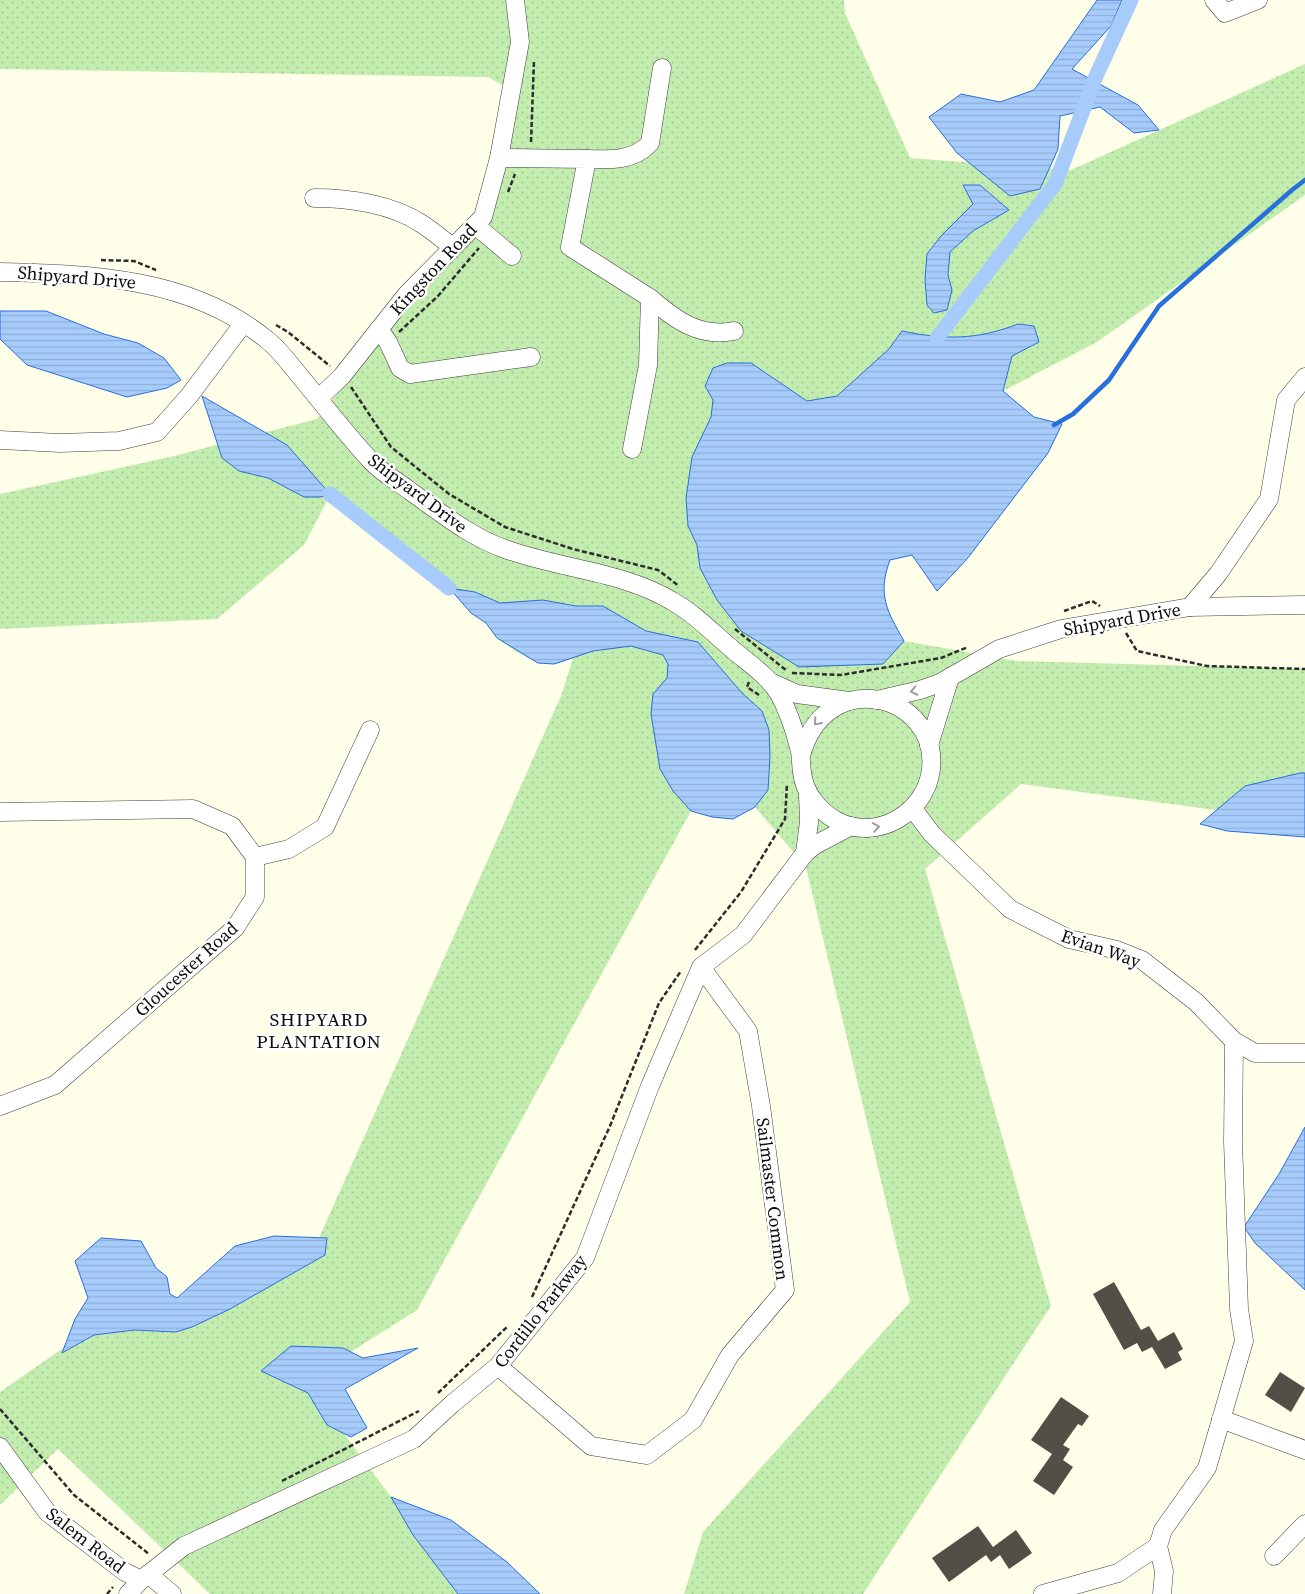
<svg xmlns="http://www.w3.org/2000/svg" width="1305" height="1594" font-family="'Source Serif 4',serif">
<defs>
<pattern id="grass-dots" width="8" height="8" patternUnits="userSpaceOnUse" patternTransform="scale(1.25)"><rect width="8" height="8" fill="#c3edaf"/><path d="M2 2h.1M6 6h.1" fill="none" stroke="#a6ca95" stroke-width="1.8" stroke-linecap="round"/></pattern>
<pattern id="water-rules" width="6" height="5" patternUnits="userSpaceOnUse" patternTransform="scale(1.25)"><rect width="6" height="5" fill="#a7ccfc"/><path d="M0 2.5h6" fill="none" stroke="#8eaed7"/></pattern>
</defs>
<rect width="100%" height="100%" fill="#ffffe9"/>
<path fill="url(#grass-dots)" d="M 0,0 L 844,0 L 845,13 L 910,158 L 1071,170 L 1305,64 L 1305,195 L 1097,342 L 1003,391 L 1034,417 L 1062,424 L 1048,453 L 967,559 L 937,591 L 912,555 L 890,560 C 877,595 887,611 904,641 L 1017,661 L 1305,669 L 1305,822 L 1021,784 L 925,869 L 1051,1306 L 863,1594 L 684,1594 L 703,1532 L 910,1302 L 806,867 L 755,807 L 733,819 L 712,817 L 691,811 L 417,1310 L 305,1381 L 391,1497 L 451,1520 L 507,1562 L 540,1594 L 210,1594 L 58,1449 L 0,1505 L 0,1392 L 142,1293 L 186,1309 L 319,1238 L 561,696 L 573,659 L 554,664 L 538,663 L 515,651 L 497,638 L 486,623 L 471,613 L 449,588 L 330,495 L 304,545 L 217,619 L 0,629 L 0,494 L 170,457 L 317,419 L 387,330 L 485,220 L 517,93 L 488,77 L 0,69 Z"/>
<g fill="url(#water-rules)" stroke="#276fdb">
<polygon points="1097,0 1122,0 1111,26 1072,69 1138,105 1159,130 1134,133 1100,107 1060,116 1058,149 1040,189 1010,196 957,153 929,117 961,94 1000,102 1034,90"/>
<polygon points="963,185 980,185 1009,210 973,231 950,252 948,275 952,290 947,310 934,313 927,305 925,279 927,254 941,236 973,204"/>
<polygon points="0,311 46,311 104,334 138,343 164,358 181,380 167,388 127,397 27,365 0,339"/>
<path d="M 1018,324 L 1034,326 L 1039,342 L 1012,356 L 1003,391 L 1034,417 L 1062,424 L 1048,453 L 967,559 L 937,591 L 912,555 L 890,560 C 877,595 887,611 904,641 L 883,664 L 799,667 L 741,631 L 717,600 L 700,568 L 697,545 L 688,526 L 686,498 L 692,457 L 711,417 L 713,400 L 705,386 L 713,368 L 727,363 L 751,363 L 807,401 L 837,396 L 889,349 L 902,331 C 945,340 977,340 1018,324 Z"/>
<polygon points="202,396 287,445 330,494 321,497 304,497 268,478 239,471 222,458"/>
<polygon points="449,588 475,592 500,603 543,600 576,606 603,606 646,631 698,642 742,693 762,711 769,730 770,756 768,790 755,807 733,819 712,817 691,811 673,791 660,769 651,714 653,694 667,678 668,664 663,655 631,646 593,651 554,664 538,663 497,638 486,623 471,613"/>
<polygon points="1300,773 1305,773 1305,837 1227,831 1200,824 1245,786"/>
<polygon points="1305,1127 1305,1290 1255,1243 1244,1227 1279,1174"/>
<polygon points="274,1236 327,1238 325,1255 230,1309 192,1327 176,1332 134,1330 94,1335 62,1353 75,1319 88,1298 75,1261 101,1238 141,1241 156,1268 167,1277 170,1294 177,1298 235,1246"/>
<polygon points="291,1346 343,1348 363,1358 418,1348 345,1389 367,1428 351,1437 327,1425 308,1393 261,1371"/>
<polygon points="391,1497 451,1520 507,1562 540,1594 458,1594 413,1535"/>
</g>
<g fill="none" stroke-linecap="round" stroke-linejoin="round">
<polyline stroke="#276fdb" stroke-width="4.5" points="1054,425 1073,414 1109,380 1159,306 1292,190 1305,180"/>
<g stroke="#a7ccfc" stroke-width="15">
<polyline points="937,338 1055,184 1096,76 1131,0"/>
<polyline points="330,494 449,588"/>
</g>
</g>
<g fill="#544f46">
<polygon points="1114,1282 1141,1330 1149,1326 1158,1341 1174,1332 1183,1349 1178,1352 1182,1360 1165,1369 1152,1347 1142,1352 1137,1343 1124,1350 1093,1294"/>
<polygon points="1280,1372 1305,1388 1291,1412 1265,1395"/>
<polygon points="1061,1397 1089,1416 1082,1426 1078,1424 1063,1445 1070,1449 1063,1460 1073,1467 1054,1495 1033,1481 1052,1454 1031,1440"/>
<polygon points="978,1526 993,1547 1016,1530 1032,1553 1009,1569 1000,1555 991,1562 986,1555 949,1582 932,1558"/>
</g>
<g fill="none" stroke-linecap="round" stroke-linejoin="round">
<g stroke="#3e3e3e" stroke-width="19">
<g id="minor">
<polyline points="1214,0 1225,13 1258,0"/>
<polyline points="499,158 587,159 570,247 650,298 648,365 632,449"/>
<path d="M 587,159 C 610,160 634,161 650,143 L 662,68"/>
<path d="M 314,198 C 349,198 392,204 422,224 C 433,231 443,240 453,247"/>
<polyline points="475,225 512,256"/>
<path d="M 0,272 C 93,274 191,278 266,339 C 279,349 289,363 299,375 C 323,404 346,434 371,461 C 382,473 397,481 410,491 C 440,512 470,537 505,549 C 559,569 622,571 672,601 C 694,613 713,633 732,649 C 747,662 767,675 778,692 C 788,710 795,731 800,751 C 801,758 801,765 802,772 C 804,793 819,811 837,821 C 877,842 926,813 931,769 C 939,694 825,664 801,756"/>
<path d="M 650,298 C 675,320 700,338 734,331"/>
<polyline points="379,329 388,342 400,368 410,374 531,357"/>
<polyline points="319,398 342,376 407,294 483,217 499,158 520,42 515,0"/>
<polyline points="0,440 60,443 119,441 157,432 189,396 243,324"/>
<polyline points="1190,607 1218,574 1269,499 1286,400 1305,377"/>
<polyline points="770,682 797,694 849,701"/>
<polyline points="877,700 920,690 940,683 999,649 1061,629 1190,607 1305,605"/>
<polyline points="929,745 950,677"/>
<polyline points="913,809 932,834 1010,909 1069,939 1117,950 1142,960 1196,1002 1234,1041 1255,1053 1305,1053"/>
<polyline points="0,812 193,809 232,826 255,857 255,897 235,928 55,1085 0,1106"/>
<polyline points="805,853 809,822 808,794"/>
<polyline points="255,857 289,849 325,827 370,730"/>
<polyline points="498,1366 591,1446 647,1455 693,1420 730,1355 785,1290 761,1106 748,1031 701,967"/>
<polyline points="1221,1419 1305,1450"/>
<polyline points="0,1447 47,1512 125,1572 141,1580"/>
<polyline points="1274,1556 1305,1524"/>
<polyline points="148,1574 172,1594"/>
<polyline points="128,1594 141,1580 184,1546 414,1439 452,1404 498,1366 585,1258 650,1086 701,967 743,935 805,853 815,845 851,826"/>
<polyline points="1043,1594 1118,1573 1158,1546"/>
<polyline points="1162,1594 1164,1571 1158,1546 1163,1530 1207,1468 1244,1341 1239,1309 1233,1142 1234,1041"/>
</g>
</g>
<g stroke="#2d2d2d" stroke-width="2.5" stroke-dasharray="5 2.5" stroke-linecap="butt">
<polyline points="531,142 534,61"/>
<polyline points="508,192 515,174"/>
<polyline points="101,260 134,261 156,270"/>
<polyline points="276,325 288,332 330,366"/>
<polyline points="399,332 438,296 479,248"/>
<polyline points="351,387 391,447 449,494 505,527 573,549 658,570 679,586"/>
<polyline points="1064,611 1092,601 1100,606"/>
<polyline points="735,629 787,671"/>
<polyline points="1126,633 1137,651 1207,666 1305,669"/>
<polyline points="792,673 841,675 941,658 968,647"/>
<polyline points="749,682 747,687 759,695"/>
<polyline points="695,950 741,892 785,819 787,784"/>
<polyline points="532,1297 610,1126 659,1003 681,971"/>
<polyline points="438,1393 508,1326"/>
<polyline points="0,1409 74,1495 149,1554"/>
<polyline points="282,1481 419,1411"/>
<polyline points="107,1594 113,1587"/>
</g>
<use href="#minor" stroke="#fff" stroke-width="18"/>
</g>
<defs><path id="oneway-chevron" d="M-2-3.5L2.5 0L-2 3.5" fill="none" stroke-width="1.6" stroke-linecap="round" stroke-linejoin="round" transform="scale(1.25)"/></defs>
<g stroke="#9d9d9d">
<use href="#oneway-chevron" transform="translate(914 691) rotate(168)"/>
<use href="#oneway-chevron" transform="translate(817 722) rotate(131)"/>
<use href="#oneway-chevron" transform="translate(876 827) rotate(-9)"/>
</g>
<g text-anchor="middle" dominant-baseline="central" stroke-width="5" stroke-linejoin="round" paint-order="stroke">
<g font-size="18" fill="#0b0b0b" stroke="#fff">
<text transform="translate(433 269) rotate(-47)">Kingston Road</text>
<text transform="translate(77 277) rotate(5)">Shipyard Drive</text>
<text transform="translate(418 493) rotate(37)">Shipyard Drive</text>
<text transform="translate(1122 619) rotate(-10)">Shipyard Drive</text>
<text transform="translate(1101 948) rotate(19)">Evian Way</text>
<text transform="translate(186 969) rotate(-42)">Gloucester Road</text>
<text transform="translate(773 1199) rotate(83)">Sailmaster Common</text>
<text transform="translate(540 1311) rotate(-52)">Cordillo Parkway</text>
<text transform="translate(86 1540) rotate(38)">Salem Road</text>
</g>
<g font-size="19" letter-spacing="1" fill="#0b0b0b" stroke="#fff">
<text x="319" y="1019">SHIPYARD<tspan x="319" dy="22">PLANTATION</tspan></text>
</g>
</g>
</svg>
